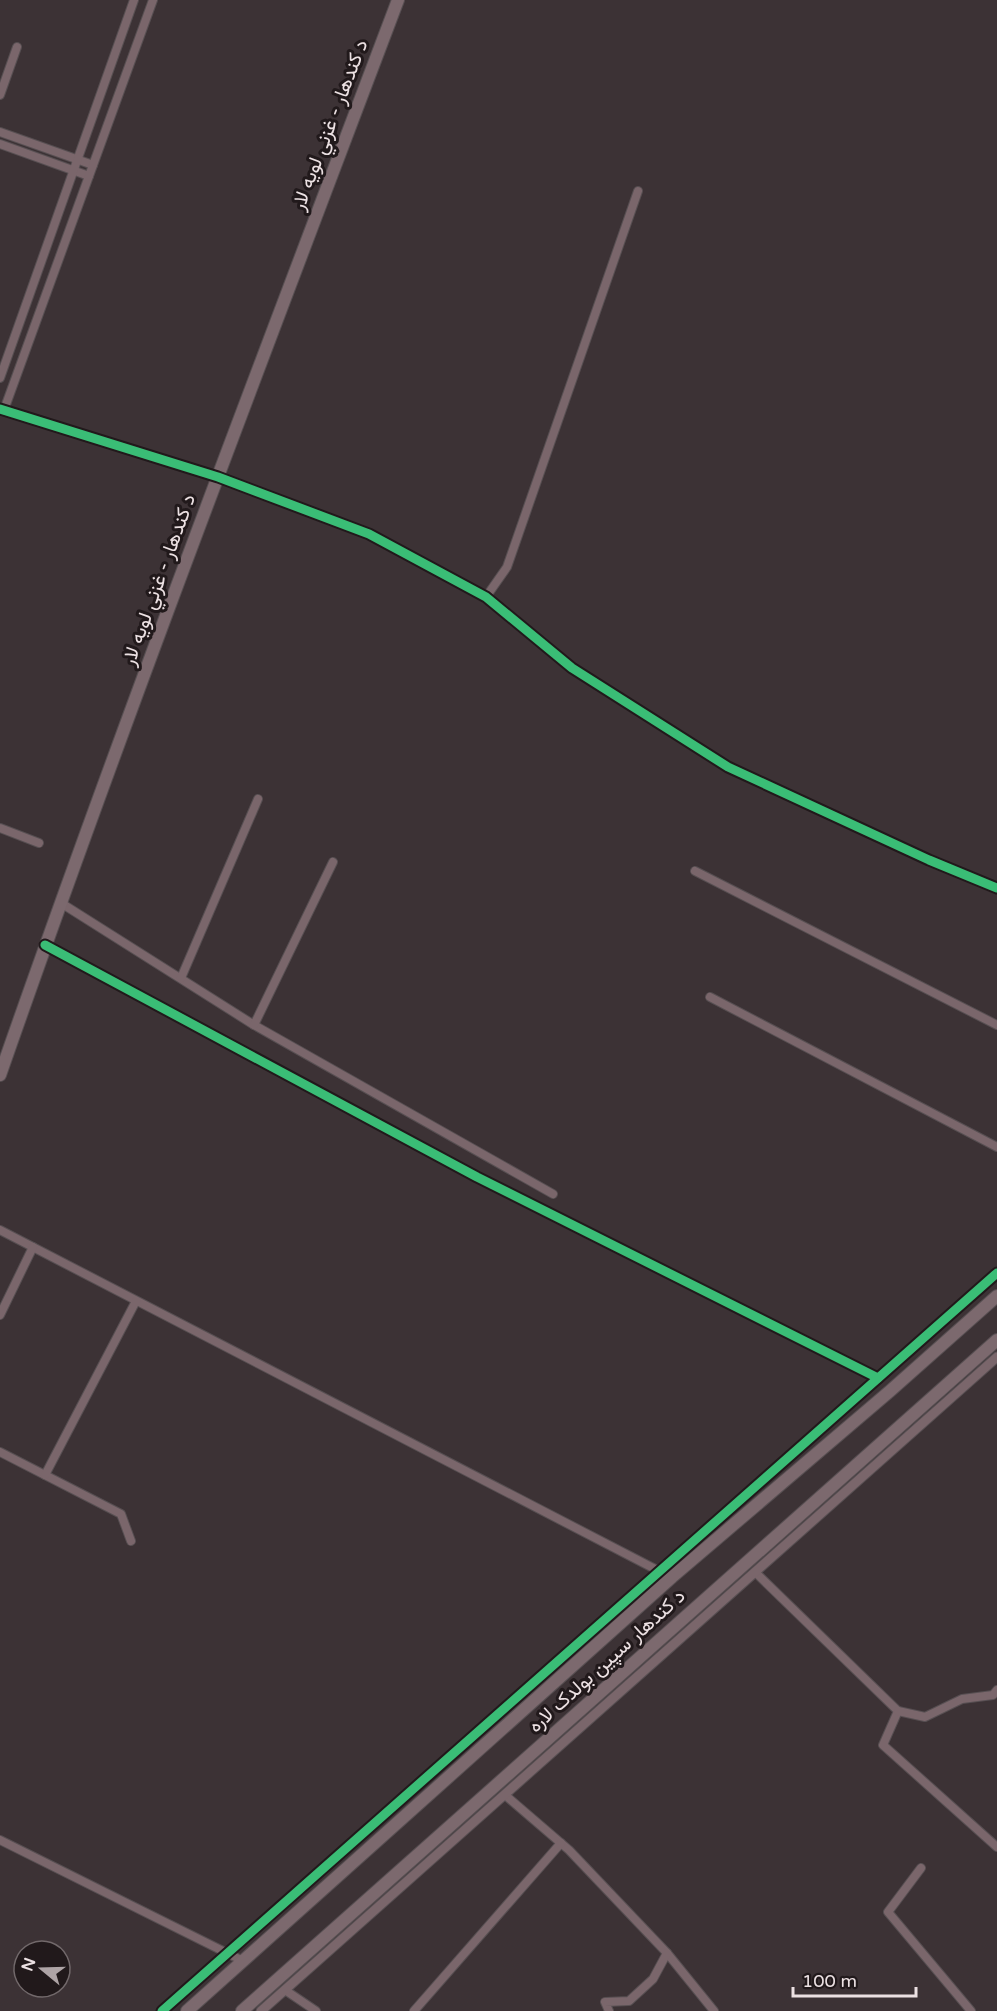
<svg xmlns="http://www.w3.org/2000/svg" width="997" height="2011" font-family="'Varela Round',Vazirmatn,sans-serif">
<rect width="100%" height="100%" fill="#3c3235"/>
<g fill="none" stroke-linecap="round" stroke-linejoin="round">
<g stroke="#574f52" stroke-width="10">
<g id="minor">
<polyline points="0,95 17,47"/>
<polyline points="0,132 93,165"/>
<polyline points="0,144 89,176"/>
<polyline points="0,378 134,0"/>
<polyline points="4,410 153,0"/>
<polyline points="218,477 369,534 486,597 572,668 728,767 929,860 997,888"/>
<polyline points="486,597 507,567 638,191"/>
<polyline points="0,828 39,843"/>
<polyline points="695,871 997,1025"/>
<polyline points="61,903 254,1025 553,1194"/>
<polyline points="45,945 477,1177 878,1378"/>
<polyline points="181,978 258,799"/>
<polyline points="710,997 997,1147"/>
<polyline points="254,1025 333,862"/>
<polyline points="0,1230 659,1571"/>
<polyline points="0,1315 33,1247"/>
<polyline points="0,1452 121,1514 131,1541"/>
<polyline points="45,1475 136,1301"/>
<polyline points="755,1572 898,1711 883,1745 997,1847"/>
<polyline points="898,1711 925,1717 962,1699 993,1695 997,1690"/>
<polyline points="505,1795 569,1850 667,1953 714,2011"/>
<polyline points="0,1840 243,1961"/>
<polyline points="921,1868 888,1912 971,2011"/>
<polyline points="285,1990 316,2011"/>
<polyline points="414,2011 561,1843"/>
<polyline points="609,2011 605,2002 629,2001 653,1979 667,1953"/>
</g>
</g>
<g stroke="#574f52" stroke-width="11">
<g id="tertiary">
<polyline points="0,409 218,477"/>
<polyline points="162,2011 997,1273"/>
<polyline points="261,2011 997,1357"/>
</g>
</g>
<g stroke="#574f52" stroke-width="14">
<g id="trunk">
<path d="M 0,1075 C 126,714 263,357 398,0"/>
<polyline points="187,2011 672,1577 890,1391 997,1296"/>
<polyline points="242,2011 997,1340"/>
</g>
</g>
<use href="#minor" stroke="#7a666b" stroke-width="8"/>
<use href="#tertiary" stroke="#7a666b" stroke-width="9"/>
<use href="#trunk" stroke="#7c696e" stroke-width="12"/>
<g stroke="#21191b" stroke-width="13">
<g id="cycleway">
<polyline points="0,409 218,477 369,534 486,597 572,668 728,767 929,860 997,888"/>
<polyline points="45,945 477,1177 878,1378"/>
<polyline points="162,2011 997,1273"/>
</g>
</g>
<use href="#cycleway" stroke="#3abd76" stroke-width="9"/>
</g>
<g text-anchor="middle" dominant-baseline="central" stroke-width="6" stroke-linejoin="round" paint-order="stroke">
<g font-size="20" fill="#ece1e3" stroke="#21191b">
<text transform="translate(330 125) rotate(-69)">د کندهار - غزني لويه لار</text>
<text transform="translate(159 580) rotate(-70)">د کندهار - غزني لويه لار</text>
<text transform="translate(607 1661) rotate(-42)">د کندهار سپین بولدک لاره</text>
</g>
</g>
<g transform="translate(42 1969) rotate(289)"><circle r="28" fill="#21191b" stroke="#72696b" stroke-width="1.5"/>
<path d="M0-4.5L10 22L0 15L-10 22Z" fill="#aea4a6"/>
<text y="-9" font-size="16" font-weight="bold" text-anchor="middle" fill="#ece1e3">N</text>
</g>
<path d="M793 1987v9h123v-9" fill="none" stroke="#ece1e3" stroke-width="3"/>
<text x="802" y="1987" font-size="18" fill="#ece1e3" stroke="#21191b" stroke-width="4.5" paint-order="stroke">100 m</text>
</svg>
